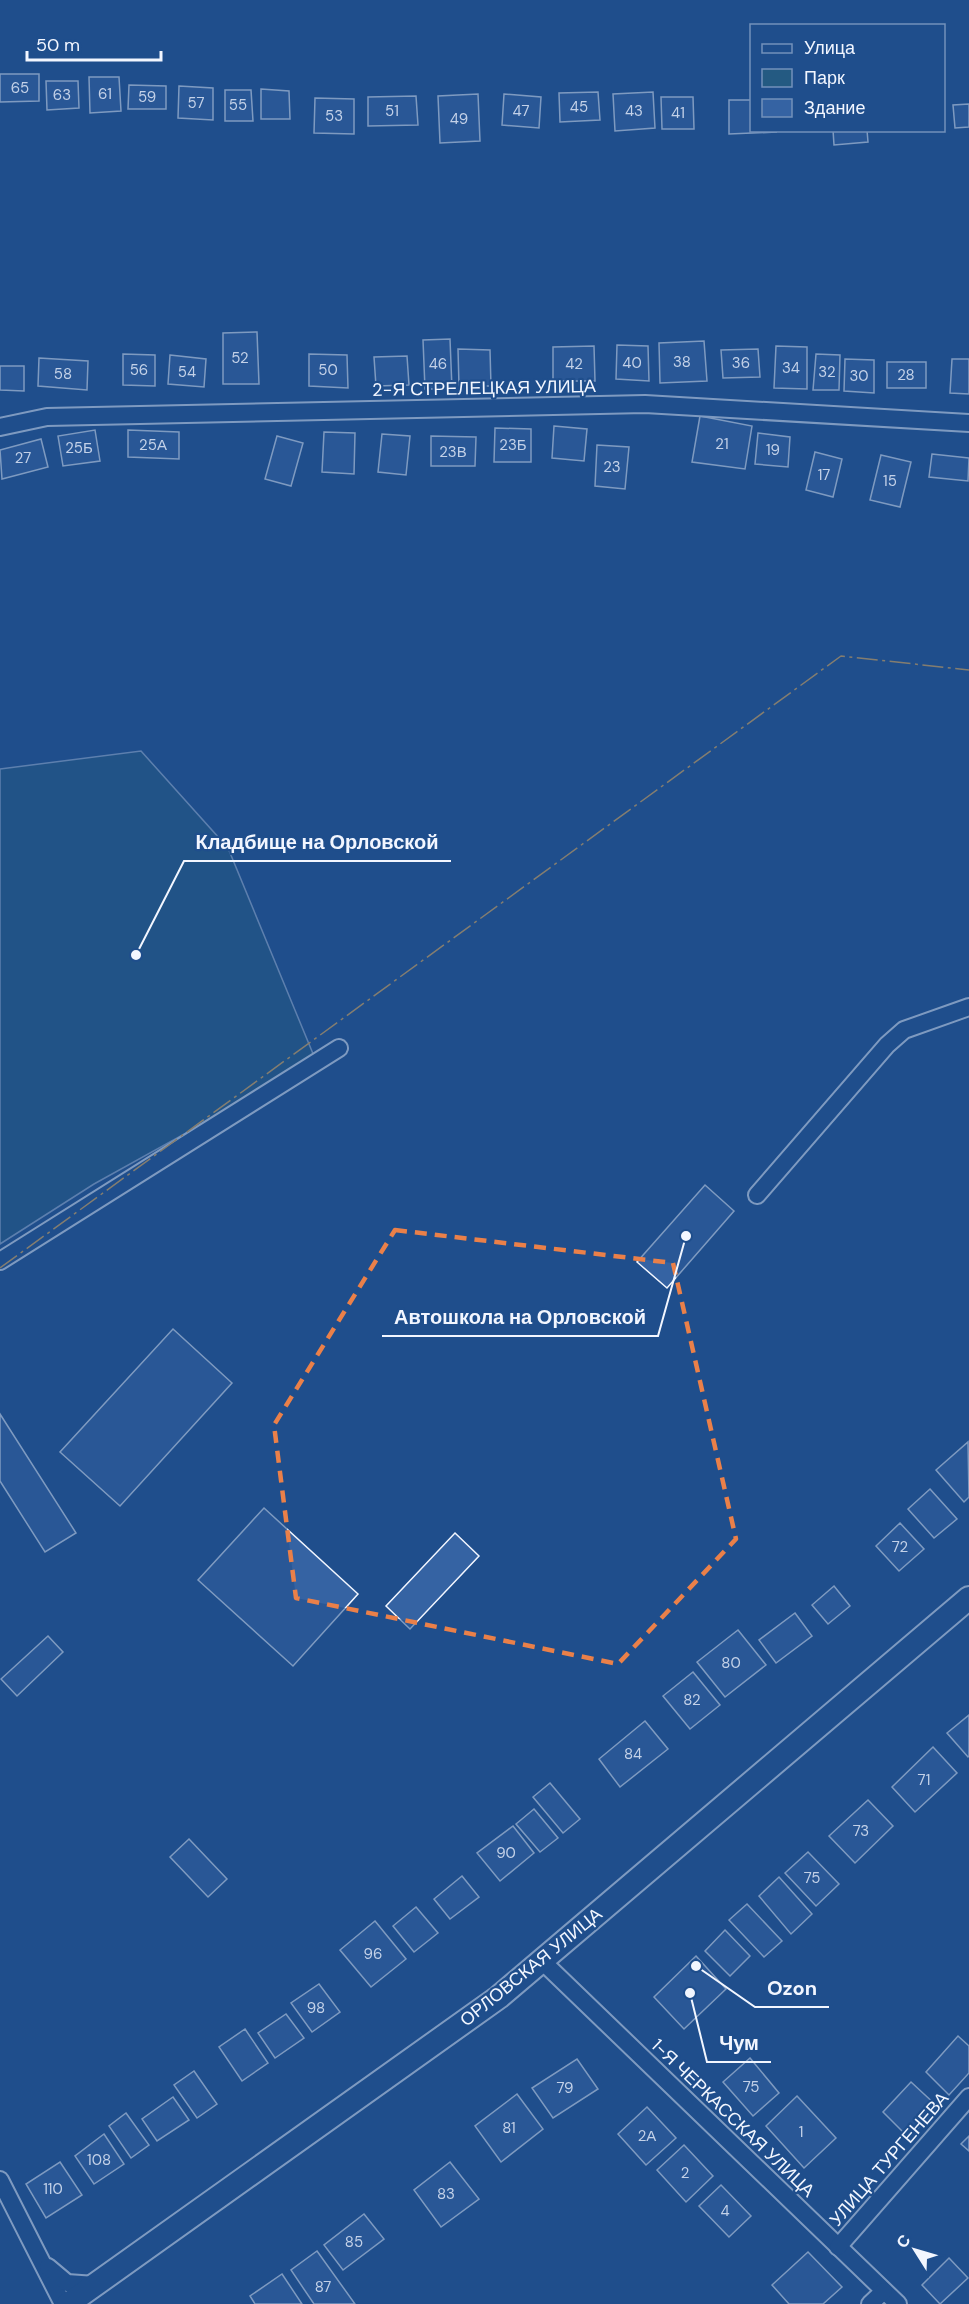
<svg xmlns="http://www.w3.org/2000/svg" width="969" height="2304" font-family="'DM Sans',sans-serif">
<rect width="100%" height="100%" fill="#1f4e8c"/>
<polygon fill="#245a82" stroke="#a8bbd7" stroke-width="1.5" points="141,751 228,848 316,1061 94,1184 0,1244 0,769"/>
<g fill="#3563a3" stroke="#f2f6ff" stroke-width="1.5">
<polygon points="0,74 39,74 39,101 0,102"/>
<polygon points="89,77 119,77 121,111 90,113"/>
<polygon points="46,81 78,81 79,108 47,110"/>
<polygon points="129,85 166,86 166,109 128,109"/>
<polygon points="179,86 213,88 213,120 178,118"/>
<polygon points="261,89 289,91 290,119 261,119"/>
<polygon points="225,90 251,90 253,121 225,121"/>
<polygon points="598,92 600,120 560,122 559,93"/>
<polygon points="653,92 655,128 615,131 613,94"/>
<polygon points="478,94 480,141 440,143 438,96"/>
<polygon points="504,94 541,97 539,128 502,125"/>
<polygon points="416,96 418,125 368,126 368,97"/>
<polygon points="661,97 693,97 694,129 662,129"/>
<polygon points="315,98 354,99 354,134 314,133"/>
<polygon points="729,100 752,100 752,130 777,132 729,134"/>
<polygon points="969,104 969,127 955,128 953,105"/>
<polygon points="833,130 867,130 868,142 834,145"/>
<polygon points="257,332 259,384 223,384 223,333"/>
<polygon points="450,339 452,389 425,389 423,340"/>
<polygon points="704,341 707,381 660,383 659,343"/>
<polygon points="617,345 648,346 649,381 616,379"/>
<polygon points="594,346 595,381 553,381 553,347"/>
<polygon points="776,346 807,347 807,389 774,388"/>
<polygon points="458,349 490,350 491,386 459,386"/>
<polygon points="758,349 760,377 723,378 721,350"/>
<polygon points="123,354 155,355 155,386 123,385"/>
<polygon points="309,354 347,355 348,388 309,386"/>
<polygon points="816,354 840,355 839,390 813,390"/>
<polygon points="170,355 206,359 204,387 168,384"/>
<polygon points="407,356 409,385 376,386 374,357"/>
<polygon points="39,358 88,361 87,390 38,386"/>
<polygon points="845,359 874,360 874,393 844,391"/>
<polygon points="952,359 969,359 969,394 950,393"/>
<rect x="887" y="362" width="39" height="26"/>
<polygon points="0,366 24,366 24,391 0,390"/>
<polygon points="700,416 752,426 745,469 692,462"/>
<polygon points="554,426 587,429 584,461 552,458"/>
<polygon points="495,428 531,429 531,462 494,462"/>
<polygon points="95,430 100,461 63,466 58,436"/>
<polygon points="128,430 179,432 179,459 128,457"/>
<polygon points="324,432 355,433 354,474 322,472"/>
<polygon points="758,433 790,437 788,467 755,464"/>
<polygon points="382,434 410,436 406,475 378,472"/>
<polygon points="277,436 303,443 291,486 265,479"/>
<polygon points="431,436 476,437 475,466 431,466"/>
<polygon points="41,439 48,467 2,479 0,450"/>
<polygon points="597,445 629,447 625,489 595,486"/>
<polygon points="815,452 842,459 833,497 806,490"/>
<polygon points="932,454 969,458 968,481 929,477"/>
<polygon points="881,455 911,462 900,507 870,500"/>
<polygon points="705,1185 734,1211 667,1288 637,1262"/>
<polygon points="173,1329 232,1383 120,1506 60,1452"/>
<polygon points="0,1414 76,1533 45,1552 0,1481"/>
<polygon points="968,1442 969,1497 964,1502 936,1470"/>
<polygon points="930,1489 957,1519 934,1538 908,1509"/>
<polygon points="264,1508 358,1594 293,1666 198,1580"/>
<polygon points="900,1523 924,1549 899,1571 876,1546"/>
<polygon points="455,1533 479,1556 410,1629 386,1606"/>
<polygon points="834,1586 850,1606 828,1624 812,1605"/>
<polygon points="795,1613 812,1636 776,1663 759,1640"/>
<polygon points="738,1630 766,1665 725,1697 697,1662"/>
<polygon points="48,1636 63,1652 17,1696 1,1679"/>
<polygon points="693,1672 720,1705 690,1729 663,1696"/>
<polygon points="969,1715 969,1756 968,1757 947,1733"/>
<polygon points="645,1721 668,1749 620,1787 599,1759"/>
<polygon points="933,1747 957,1773 915,1812 892,1787"/>
<polygon points="550,1783 580,1819 563,1833 533,1797"/>
<polygon points="868,1800 893,1826 855,1863 829,1836"/>
<polygon points="534,1809 558,1838 540,1852 516,1824"/>
<polygon points="513,1826 534,1853 500,1881 477,1853"/>
<polygon points="189,1839 227,1879 208,1897 170,1857"/>
<polygon points="808,1852 839,1884 816,1906 785,1873"/>
<polygon points="462,1876 479,1897 450,1919 434,1899"/>
<polygon points="779,1877 812,1914 791,1934 759,1896"/>
<polygon points="747,1904 782,1941 764,1957 729,1920"/>
<polygon points="416,1907 438,1933 414,1952 393,1926"/>
<polygon points="375,1921 406,1959 371,1987 340,1950"/>
<polygon points="725,1930 750,1956 730,1976 705,1951"/>
<polygon points="696,1956 726,1989 684,2029 654,1997"/>
<polygon points="319,1984 340,2012 312,2032 291,2003"/>
<polygon points="286,2014 304,2038 275,2058 258,2033"/>
<polygon points="245,2029 268,2063 242,2081 219,2047"/>
<polygon points="958,2036 969,2046 969,2073 949,2095 926,2072"/>
<polygon points="750,2058 779,2093 753,2116 723,2082"/>
<polygon points="577,2059 598,2089 553,2118 532,2088"/>
<polygon points="194,2071 217,2104 197,2118 174,2085"/>
<polygon points="911,2082 938,2107 909,2138 883,2112"/>
<polygon points="517,2094 543,2129 501,2162 475,2126"/>
<polygon points="797,2096 836,2138 804,2168 766,2126"/>
<polygon points="173,2097 189,2120 157,2141 142,2119"/>
<polygon points="647,2107 676,2138 646,2165 618,2134"/>
<polygon points="126,2113 149,2145 131,2158 109,2126"/>
<polygon points="104,2134 124,2164 94,2184 75,2156"/>
<polygon points="969,2136 969,2151 961,2144"/>
<polygon points="684,2145 713,2176 686,2202 657,2170"/>
<polygon points="60,2162 82,2195 46,2218 26,2184"/>
<polygon points="450,2162 479,2199 441,2227 414,2190"/>
<polygon points="721,2185 751,2216 729,2237 699,2206"/>
<polygon points="364,2214 384,2239 343,2270 324,2245"/>
<polygon points="317,2251 355,2304 314,2304 291,2270"/>
<polygon points="808,2252 842,2287 823,2304 789,2304 772,2285"/>
<polygon points="949,2258 968,2278 940,2304 922,2285"/>
<polygon points="282,2274 302,2304 255,2304 250,2296"/>
</g>
<g fill="none" stroke-linecap="round" stroke-linejoin="round">
<g stroke="#f2f6ff" stroke-width="20">
<g id="street">
<polyline points="0,427 47,417 645,404 969,423"/>
<polyline points="757,1195 887,1045 904,1030 969,1007"/>
<polyline points="0,1261 339,1048"/>
<polyline points="541,1960 898,2304"/>
<polyline points="0,2180 63,2304"/>
<polyline points="838,2247 969,2097"/>
<polyline points="48,2267 67,2283 95,2285"/>
<polyline points="870,2304 884,2291"/>
</g>
</g>
<g stroke="#f2f6ff" stroke-width="26">
<polyline id="secondary" points="68,2304 499,1997 969,1598"/>
</g>
<use href="#street" stroke="#1f4e8c" stroke-width="16"/>
<use href="#secondary" stroke="#1f4e8c" stroke-width="22"/>
<polyline stroke="#ffb74d" stroke-width="1.5" stroke-dasharray="21 4.5 3 4.5" stroke-linecap="butt" points="0,1268 841,656 969,670"/>
</g>
<path d="M0 0H969V2304H0ZM 395,1230 L 673,1263 L 736,1539 L 618,1664 L 296,1598 L 274,1425 Z" fill="#1f4e8c" fill-opacity=".55" fill-rule="evenodd"/>
<path fill="none" stroke="#ea8049" stroke-width="4.5" stroke-dasharray="12 8" stroke-linejoin="round" d="M 395,1230 L 673,1263 L 736,1539 L 618,1664 L 296,1598 L 274,1425 Z"/>
<g text-anchor="middle" dominant-baseline="central" stroke-width="4.5" stroke-linejoin="round" paint-order="stroke">
<g font-size="15" fill="#c3d1e8">
<text x="20" y="88">65</text>
<text x="105" y="94">61</text>
<text x="62" y="95">63</text>
<text x="147" y="97">59</text>
<text x="196" y="103">57</text>
<text x="238" y="105">55</text>
<text x="579" y="107">45</text>
<text x="392" y="111">51</text>
<text x="521" y="111">47</text>
<text x="634" y="111">43</text>
<text x="678" y="113">41</text>
<text x="334" y="116">53</text>
<text x="459" y="119">49</text>
<text x="240" y="358">52</text>
<text x="682" y="362">38</text>
<text x="632" y="363">40</text>
<text x="741" y="363">36</text>
<text x="438" y="364">46</text>
<text x="574" y="364">42</text>
<text x="791" y="368">34</text>
<text x="139" y="370">56</text>
<text x="328" y="370">50</text>
<text x="187" y="372">54</text>
<text x="827" y="372">32</text>
<text x="63" y="374">58</text>
<text x="906" y="375">28</text>
<text x="859" y="376">30</text>
<text x="722" y="444">21</text>
<text x="153" y="445">25А</text>
<text x="513" y="445">23Б</text>
<text x="79" y="448">25Б</text>
<text x="773" y="450">19</text>
<text x="453" y="452">23В</text>
<text x="23" y="458">27</text>
<text x="612" y="467">23</text>
<text x="824" y="475">17</text>
<text x="890" y="481">15</text>
<text x="900" y="1547">72</text>
<text x="731" y="1663">80</text>
<text x="692" y="1700">82</text>
<text x="633" y="1754">84</text>
<text x="924" y="1780">71</text>
<text x="861" y="1831">73</text>
<text x="506" y="1853">90</text>
<text x="812" y="1878">75</text>
<text x="373" y="1954">96</text>
<text x="316" y="2008">98</text>
<text x="751" y="2087">75</text>
<text x="565" y="2088">79</text>
<text x="509" y="2128">81</text>
<text x="801" y="2132">1</text>
<text x="647" y="2136">2А</text>
<text x="99" y="2160">108</text>
<text x="685" y="2173">2</text>
<text x="53" y="2189">110</text>
<text x="446" y="2194">83</text>
<text x="725" y="2211">4</text>
<text x="354" y="2242">85</text>
<text x="323" y="2287">87</text>
</g>
<g font-size="18" fill="#f2f6ff" stroke="#1f4e8c">
<text transform="translate(484 388) rotate(-1)">2-Я СТРЕЛЕЦКАЯ УЛИЦА</text>
<text transform="translate(531 1967) rotate(-39)">ОРЛОВСКАЯ УЛИЦА</text>
<text transform="translate(733 2118) rotate(44)">1-Я ЧЕРКАССКАЯ УЛИЦА</text>
<text transform="translate(889 2159) rotate(-49)">УЛИЦА ТУРГЕНЕВА</text>
</g>
</g>
<path fill="none" stroke="#f2f6ff" stroke-width="2" d="M136 955L184 861H451M686 1236L658 1336H382M696 1966L755 2007H829M690 1993L707 2062H771"/>
<g fill="#f2f6ff" stroke="#1f4e8c" stroke-width="2">
<circle cx="136" cy="955" r="6"/>
<circle cx="686" cy="1236" r="6"/>
<circle cx="696" cy="1966" r="6"/>
<circle cx="690" cy="1993" r="6"/>
</g>
<g font-size="20" text-anchor="middle" font-weight="bold" fill="#f2f6ff" stroke="#1f4e8c" stroke-width="4.5" stroke-linejoin="round" paint-order="stroke">
<text x="317" y="849">Кладбище на Орловской</text>
<text x="520" y="1324">Автошкола на Орловской</text>
<text x="792" y="1995">Ozon</text>
<text x="739" y="2050">Чум</text>
</g>
<rect x="750" y="24" width="195" height="108" fill="#1f4e8c" stroke="#7391ba" stroke-width="1.5"/>
<rect x="762" y="44" width="30" height="9" fill="#1f4e8c" stroke="#7391ba" stroke-width="1.5"/>
<text x="804" y="54" font-size="18" fill="#f2f6ff">Улица</text>
<rect x="762" y="69" width="30" height="18" fill="#245a82" stroke="#7391ba" stroke-width="1.5"/>
<text x="804" y="84" font-size="18" fill="#f2f6ff">Парк</text>
<rect x="762" y="99" width="30" height="18" fill="#3563a3" stroke="#7391ba" stroke-width="1.5"/>
<text x="804" y="114" font-size="18" fill="#f2f6ff">Здание</text>
<g transform="translate(915 2250) rotate(307)" stroke="#1f4e8c" stroke-width="4.5" paint-order="stroke">
<path d="M0-4.5L10 22L0 15L-10 22Z" fill="#f2f6ff"/>
<text y="-9" font-size="16" font-weight="bold" text-anchor="middle" fill="#f2f6ff">С</text>
</g>
<path d="M27 51v9h134v-9" fill="none" stroke="#f2f6ff" stroke-width="3"/>
<text x="36" y="51" font-size="18" fill="#f2f6ff" stroke="#1f4e8c" stroke-width="4.5" paint-order="stroke">50 m</text>
</svg>
